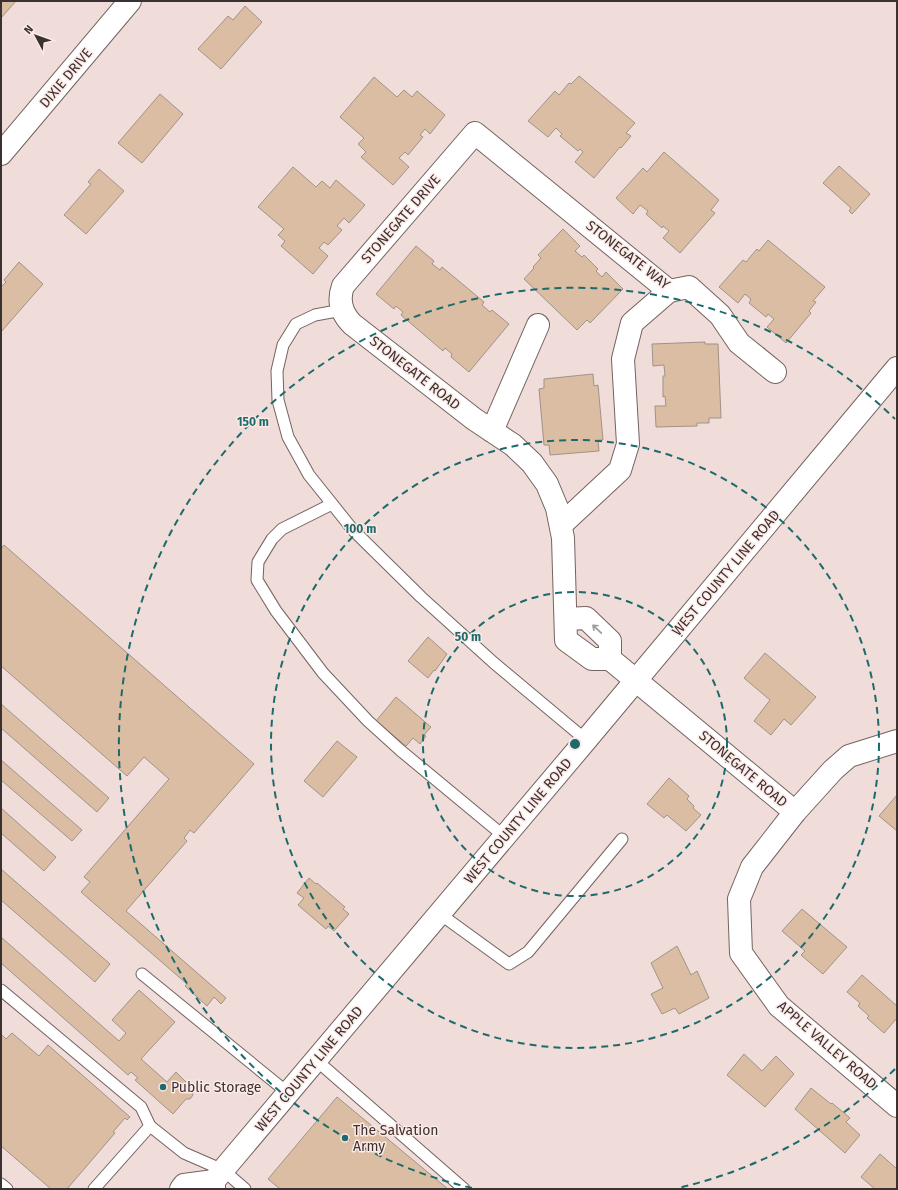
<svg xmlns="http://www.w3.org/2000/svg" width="898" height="1190" font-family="'Fira Sans',sans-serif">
<rect width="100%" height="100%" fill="#f0dcd8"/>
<g fill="#dbbda4" stroke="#a09388">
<polygon points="1,1 16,1 1,18"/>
<polygon points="245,6 262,22 221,69 198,49 228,16 233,20"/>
<polygon points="579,76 635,123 626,133 631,136 621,148 620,147 594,178 575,162 583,152 580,149 578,151 560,136 562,134 556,128 548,137 528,121 555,91 559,95 569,83 571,84"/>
<polygon points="374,77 397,97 404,90 412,97 417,91 445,115 430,134 425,129 420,135 423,137 408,155 405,152 399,158 409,167 393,185 361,157 366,152 358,144 364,138 340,117"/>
<polygon points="160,94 183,114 142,163 118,143"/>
<polygon points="664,152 719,200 711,210 715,213 680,253 663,238 669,231 663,226 662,228 646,214 648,211 640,205 633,214 616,198 643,168 647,172"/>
<polygon points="839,166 870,194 852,214 849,211 851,208 823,183"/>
<polygon points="293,167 316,187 322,181 330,188 336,180 365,205 349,223 344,218 337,226 342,230 328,245 324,242 319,248 328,256 313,274 281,246 285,241 278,235 284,229 258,207"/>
<polygon points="99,169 124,191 86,234 64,215 91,184 88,182"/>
<polygon points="563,229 580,246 575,251 582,257 584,255 598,269 596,271 602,277 606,272 623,289 590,323 587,320 577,330 524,279 534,268 533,267 541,258 538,255"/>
<polygon points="768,240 825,287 813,301 816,302 809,311 811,313 786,343 767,327 774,319 768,314 766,317 749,303 751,299 745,294 738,303 719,287 743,260 746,262 757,249 759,251"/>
<polygon points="416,246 434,261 432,264 440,270 442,267 484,302 482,305 490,312 492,310 509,324 469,372 451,357 452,354 445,348 443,351 401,315 403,312 396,306 394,309 376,294"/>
<polygon points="19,262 43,284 1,332 1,287 6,282 4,280"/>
<polygon points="705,342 705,344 718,344 721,418 709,418 709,423 697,423 697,426 656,427 655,406 666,406 665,396 663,397 663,376 665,376 664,365 653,366 652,344"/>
<polygon points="593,374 594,386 598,385 603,440 598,440 599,451 550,455 549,445 544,445 539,389 544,388 544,379"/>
<polygon points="4,545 254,764 194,833 190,830 184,838 187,841 126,911 226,998 221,1004 214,997 207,1006 185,986 187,984 81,892 90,882 84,877 169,779 144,757 127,776 1,666 1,549"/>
<polygon points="428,637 447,654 435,671 434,670 428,678 408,661"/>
<polygon points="765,653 816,697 791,725 784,719 771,735 754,721 770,700 744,678"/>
<polygon points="396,697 431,727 424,735 426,736 420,744 413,738 406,746 376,721"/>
<polygon points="1,704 109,798 97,812 1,728"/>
<polygon points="337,741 357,757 323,797 304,781"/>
<polygon points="1,760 82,830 72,841 1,780"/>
<polygon points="669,778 689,796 687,799 694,806 693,808 701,815 686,831 667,815 664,818 647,804"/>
<polygon points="897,795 897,831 879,816"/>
<polygon points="1,808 56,857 44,871 1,833"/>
<polygon points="1,869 110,964 95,982 1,900"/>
<polygon points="309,878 316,884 317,883 345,907 343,909 349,914 334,931 328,926 326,929 298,905 304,898 297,893"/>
<polygon points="802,909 847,947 823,974 801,955 805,951 782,931"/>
<polygon points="1,937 119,1041 126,1033 112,1020 139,990 175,1022 141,1059 167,1082 176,1072 186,1082 183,1086 186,1089 188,1088 192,1092 193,1095 190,1099 186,1099 173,1114 135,1080 138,1078 131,1072 128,1075 1,963"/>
<polygon points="677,946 691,975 697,971 709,998 679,1014 675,1008 662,1014 651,994 663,988 651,963"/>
<polygon points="862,975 897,1006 897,1018 884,1033 867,1018 869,1016 858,1006 860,1003 847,992"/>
<polygon points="12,1033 39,1056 48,1045 130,1117 127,1120 125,1118 113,1132 115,1133 67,1189 51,1189 1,1146 1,1034 6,1039"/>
<polygon points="744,1054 762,1071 776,1056 794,1074 765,1107 727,1075"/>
<polygon points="811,1088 831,1104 832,1103 850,1118 846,1122 860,1135 845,1153 795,1109"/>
<polygon points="337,1097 448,1189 280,1189 268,1179"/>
<polygon points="880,1154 897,1169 897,1189 875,1189 861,1177"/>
</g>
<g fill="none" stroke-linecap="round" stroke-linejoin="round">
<g stroke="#746360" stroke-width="13">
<g id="lane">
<polyline points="342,310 315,315 296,324 283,345 277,371 278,400 288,437 309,475 353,530 421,597 494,663 586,740"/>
<polyline points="332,504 282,529 272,539 258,562 257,580 276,611 323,673 368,721 400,750 505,837"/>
<polyline points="440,914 509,964 528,952 622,839"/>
<polyline points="142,974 288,1093"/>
<polyline points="1,990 141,1107 150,1126"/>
<polyline points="316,1060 464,1189"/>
<polyline points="1,1184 7,1189"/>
<polyline points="94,1189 150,1126 184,1153 223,1170 245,1189"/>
</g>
</g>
<g stroke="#746360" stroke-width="24">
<g id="street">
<polyline points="1,154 130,1"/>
<path d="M 775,372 L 739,343 L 720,315 L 689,287 L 669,291 L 475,133 L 343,286 C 338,300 341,313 352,324 L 474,419 L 513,445 L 532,463 L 547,484 L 557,508 L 563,538 L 566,640 L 592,659 L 610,659 L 795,812"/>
<polyline points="492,431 538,325"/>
<polyline points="561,525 620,470 628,444 623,359 632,323 669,291"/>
<polyline points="566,619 586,618 610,641 610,659"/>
<polyline points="897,741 849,756 833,770 795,812 752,867 739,899 741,953 779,1006 897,1106"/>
</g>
</g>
<g stroke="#746360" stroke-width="24">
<g id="primary">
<polyline points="181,1189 184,1185 214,1181"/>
<polyline points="214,1189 214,1181 223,1170 586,740 897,368"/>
</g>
</g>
<use href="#lane" stroke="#fff" stroke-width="11"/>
<use href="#street" stroke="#fff" stroke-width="22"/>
<use href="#primary" stroke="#fff" stroke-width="22"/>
</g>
<defs><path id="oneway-shaft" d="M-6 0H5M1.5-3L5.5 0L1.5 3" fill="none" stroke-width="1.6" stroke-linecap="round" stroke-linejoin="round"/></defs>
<use stroke="#9c9898" href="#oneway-shaft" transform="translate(597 629) rotate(-137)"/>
<g fill="none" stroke="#1d6a6c" stroke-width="2" stroke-dasharray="7 5">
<circle cx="575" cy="744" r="152"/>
<circle cx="575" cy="744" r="304"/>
<path d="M895 1069A456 456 0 0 1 678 1188M472 1188A456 456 0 1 1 895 419"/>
</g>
<g fill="#1d6a6c" stroke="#fde9e6" stroke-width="1.5">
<circle cx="163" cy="1087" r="4"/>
<circle cx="345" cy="1138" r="4"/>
</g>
<g text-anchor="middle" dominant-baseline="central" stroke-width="3" stroke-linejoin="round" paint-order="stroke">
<g font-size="14" fill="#3a3231" stroke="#fde9e6">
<text transform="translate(66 78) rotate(-50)">DIXIE DRIVE</text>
<text transform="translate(401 219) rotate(-49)">STONEGATE DRIVE</text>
<text transform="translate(628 255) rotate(38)">STONEGATE WAY</text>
<text transform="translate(415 373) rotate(38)">STONEGATE ROAD</text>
<text transform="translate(726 573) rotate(-50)">WEST COUNTY LINE ROAD</text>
<text transform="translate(743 769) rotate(40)">STONEGATE ROAD</text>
<text transform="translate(518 821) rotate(-50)">WEST COUNTY LINE ROAD</text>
<text transform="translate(827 1045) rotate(41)">APPLE VALLEY ROAD</text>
<text transform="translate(309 1069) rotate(-50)">WEST COUNTY LINE ROAD</text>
</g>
<g font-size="14" fill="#3a3231" stroke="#fde9e6" text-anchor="start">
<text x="171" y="1087">Public Storage</text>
<text x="353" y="1130">The Salvation<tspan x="353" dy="16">Army</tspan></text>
</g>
</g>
<circle cx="575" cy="744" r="6" fill="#1d6a6c" stroke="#fde9e6" stroke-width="2"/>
<g font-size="12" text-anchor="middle" font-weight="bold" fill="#1d6a6c" stroke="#fde9e6" stroke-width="3" stroke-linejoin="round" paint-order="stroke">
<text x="253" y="426">150 m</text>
<text x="360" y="533">100 m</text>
<text x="468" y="641">50 m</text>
</g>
<rect width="898" height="1190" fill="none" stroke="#3a3231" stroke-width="4"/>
<g transform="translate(36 36) rotate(311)" stroke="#fde9e6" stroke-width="3" paint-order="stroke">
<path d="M0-3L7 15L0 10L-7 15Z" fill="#3a3231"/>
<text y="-6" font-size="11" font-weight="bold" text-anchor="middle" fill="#3a3231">N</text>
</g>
</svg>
